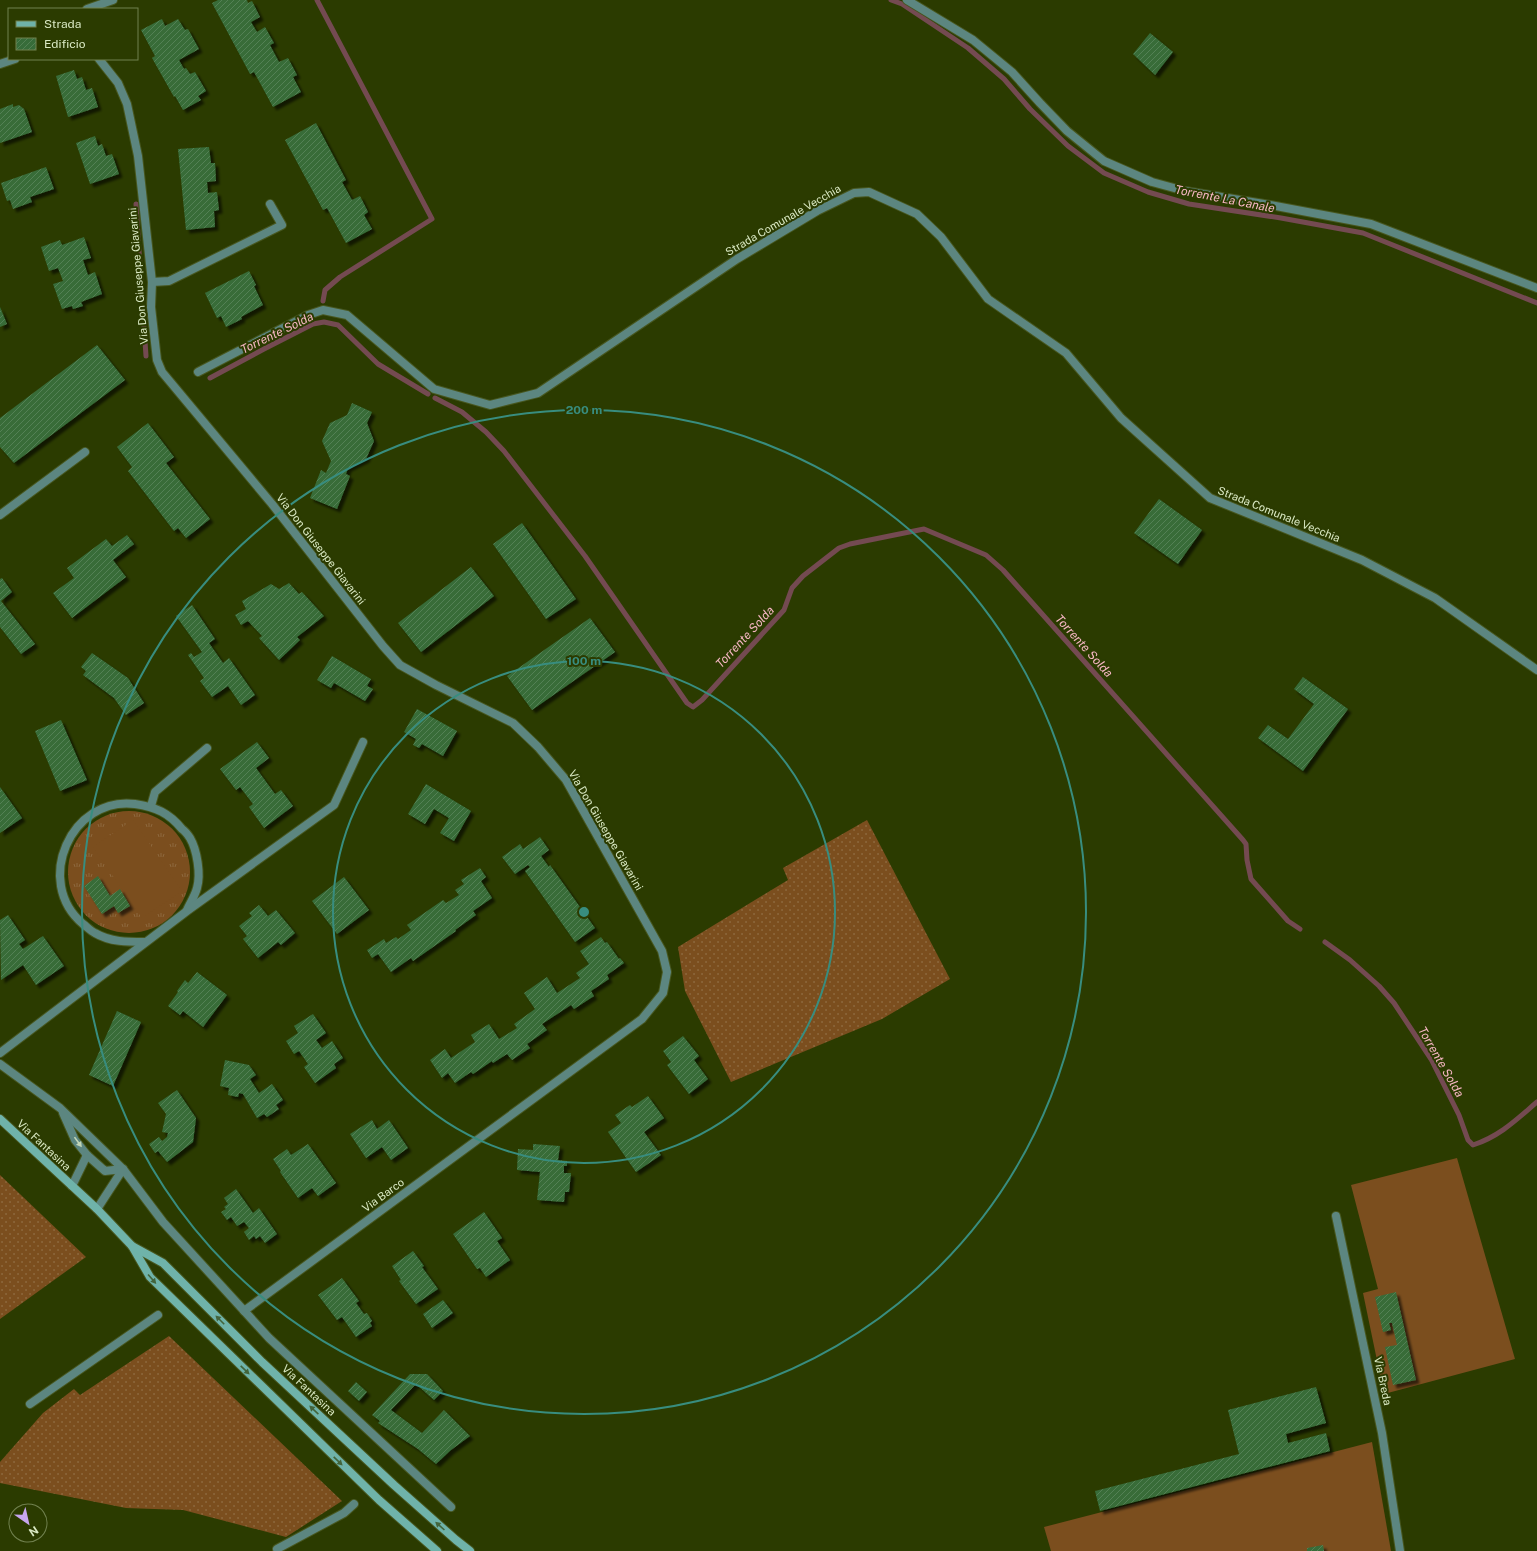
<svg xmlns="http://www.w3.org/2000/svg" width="1537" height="1551" font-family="'Public Sans',sans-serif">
<defs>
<pattern id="grass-dots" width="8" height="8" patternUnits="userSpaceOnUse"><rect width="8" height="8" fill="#7b4e1e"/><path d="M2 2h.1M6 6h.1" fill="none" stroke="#8d683d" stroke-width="1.8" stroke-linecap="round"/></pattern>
<pattern id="park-tufts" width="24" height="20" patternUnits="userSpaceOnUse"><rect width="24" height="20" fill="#7b4e1e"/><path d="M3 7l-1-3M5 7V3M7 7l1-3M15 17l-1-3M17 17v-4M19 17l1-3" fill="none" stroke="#8d683d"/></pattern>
<pattern id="building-hatch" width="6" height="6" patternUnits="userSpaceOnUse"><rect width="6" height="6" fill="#376c39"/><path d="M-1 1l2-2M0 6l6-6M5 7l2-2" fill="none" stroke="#538154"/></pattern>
<filter id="shadow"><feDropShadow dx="3.5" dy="3.5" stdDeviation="1" flood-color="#0009"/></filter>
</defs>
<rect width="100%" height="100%" fill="#2b3b00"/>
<g fill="url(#grass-dots)">
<polygon points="867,820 950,979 882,1019 731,1082 685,991 678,947 788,880 783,868"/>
<polygon points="0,1175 86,1257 0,1319"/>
<polygon points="169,1336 342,1501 286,1537 183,1510 126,1508 0,1483 0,1462 43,1413 74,1389 80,1395"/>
</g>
<circle fill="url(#park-tufts)" cx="129" cy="872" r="61"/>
<g fill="#7b4e1e">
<polygon points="133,820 182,891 142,918 93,847"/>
<polygon points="1457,1158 1515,1359 1384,1394 1363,1293 1378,1289 1351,1185"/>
<polygon points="1372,1442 1391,1551 1051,1551 1044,1527"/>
</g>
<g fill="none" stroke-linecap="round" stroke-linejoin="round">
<g stroke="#744a51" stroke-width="5">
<polyline points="317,0 432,219 340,277 325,290 323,301"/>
<polyline points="891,0 902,4 968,48 1004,79 1030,109 1068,146 1104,173 1148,192 1189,204 1281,218 1363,233 1537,303"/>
<polyline points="136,204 142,298"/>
<polyline points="143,312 146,356"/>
<polyline points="210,378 264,349 313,324 324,322 338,325 378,364 428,394"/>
<polyline points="435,398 462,412 486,432 504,451 585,556 687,703 693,707 702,700 784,610 792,588 803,576 839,548 850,544 924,529 986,555 1003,570 1243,840 1246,844 1247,860 1251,879 1288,921 1300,929"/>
<path d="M 1325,942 L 1350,960 L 1379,986 L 1394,1003 L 1431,1059 L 1459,1115 L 1468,1140 L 1473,1145 C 1500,1136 1516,1120 1537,1102"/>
</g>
</g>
<g fill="url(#building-hatch)" filter="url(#shadow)">
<polygon points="218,0 247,0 248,3 252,1 260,17 251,22 257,32 265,27 274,43 270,45 279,62 288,58 297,75 293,77 301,92 273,107 254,72 250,74 212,3"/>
<polygon points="162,19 165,26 178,19 185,30 188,29 199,49 179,60 184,69 186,68 190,74 195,72 206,91 198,96 201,100 183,110 175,96 174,97 152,58 155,56 141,30"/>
<polygon points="1150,33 1173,52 1155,75 1133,54"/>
<polygon points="74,70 77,79 82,77 86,90 92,88 98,107 68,117 56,76"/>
<polygon points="13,104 13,107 19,105 24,109 32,132 0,143 0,109"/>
<polygon points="316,123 346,180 342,182 352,200 360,196 368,212 364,215 372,229 346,243 327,208 323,210 285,140"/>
<polygon points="95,136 98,146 102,144 106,156 112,154 119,174 90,184 76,143"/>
<polygon points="209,147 211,163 215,163 216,181 207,182 208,193 217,192 219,210 214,211 215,227 186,230 178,149"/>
<polygon points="46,167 54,189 30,197 32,202 13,209 10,200 7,201 1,183"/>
<polygon points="84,237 91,258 83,260 88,275 95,272 102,294 81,302 83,306 73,309 72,306 62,309 53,284 63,281 58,268 49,271 41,247 60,240 62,245"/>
<polygon points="249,271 256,285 254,286 263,305 241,317 242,319 226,327 221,316 217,318 205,293"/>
<polygon points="0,307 7,324 0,327"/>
<polygon points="97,345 125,380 14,463 0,447 0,418"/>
<polygon points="352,403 372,412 367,423 374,441 366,459 348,468 346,474 350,476 337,509 310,498 321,470 326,473 331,461 322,441 330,423 347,415"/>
<polygon points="148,423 174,457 166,463 210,519 186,538 178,528 174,531 128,471 132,467 117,447"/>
<polygon points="1159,499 1202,530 1178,564 1134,533"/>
<polygon points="522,523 576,599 546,619 493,544"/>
<polygon points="127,535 134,544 113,560 126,577 72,618 53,593 74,578 67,568 106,539 112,546"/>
<polygon points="471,567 494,596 421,652 398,623"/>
<polygon points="2,578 12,592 1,601 35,644 21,654 0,627 0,579"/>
<polygon points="289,583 299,594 302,592 324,616 297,637 300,640 279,660 259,638 262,636 248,621 241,625 235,615 246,609 242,601 271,584 279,589"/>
<polygon points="192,605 215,639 209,643 223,663 229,658 255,695 241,705 228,686 212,697 200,681 204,678 188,655 191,653 194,657 202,652 176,616"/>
<polygon points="590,618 615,652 532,710 507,676"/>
<polygon points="92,653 128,678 144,703 126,715 114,698 83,675 86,671 81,667"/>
<polygon points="332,656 371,679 367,686 373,689 365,701 334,683 331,688 317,680"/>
<polygon points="1303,677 1348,709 1303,771 1258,738 1268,725 1288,739 1314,704 1294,689"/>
<polygon points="417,709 457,731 443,756 422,744 419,748 413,745 416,739 404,732"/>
<polygon points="61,720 87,780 60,791 35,731"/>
<polygon points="257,742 269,758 256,768 275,794 281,790 293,806 264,828 249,807 253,804 240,787 236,790 220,769"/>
<polygon points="426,784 471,811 454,841 440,833 449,818 434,809 425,824 408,814"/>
<polygon points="0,787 22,818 0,833"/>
<polygon points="540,837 549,850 541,856 549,867 550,865 595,928 575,942 525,871 530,867 528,865 515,874 502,857 520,844 523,849"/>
<polygon points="480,868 486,877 481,881 492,898 473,911 476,915 455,930 456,931 413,961 411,958 391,972 378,954 372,958 367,950 384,939 386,943 396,937 398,939 411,930 407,925 443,900 446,903 459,895 455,890 464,884 461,880"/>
<polygon points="98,876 110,896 120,889 130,906 118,913 114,906 102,914 84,886"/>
<polygon points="344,877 369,910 337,934 312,901"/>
<polygon points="259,905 268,916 276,910 295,933 281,945 278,942 258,958 243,939 247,936 239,926 252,916 249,913"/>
<polygon points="8,915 25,940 19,944 23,949 43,936 64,966 36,985 23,965 1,980 0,920"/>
<polygon points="601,937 605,943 607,942 619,959 620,958 624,963 607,975 609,979 591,991 594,996 574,1009 571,1005 542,1024 547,1030 527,1044 530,1048 512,1060 507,1054 493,1063 492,1061 473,1074 471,1072 455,1083 448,1073 442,1078 430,1060 445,1049 451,1058 475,1042 471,1035 489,1024 499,1039 517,1028 514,1024 535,1009 524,993 547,977 557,993 580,978 576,973 589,964 580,951"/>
<polygon points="197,972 227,995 203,1027 183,1011 180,1015 168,1006 178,992 177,991 185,980 188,983"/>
<polygon points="117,1011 141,1022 113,1086 89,1075"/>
<polygon points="313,1014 326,1033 316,1040 322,1048 332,1041 343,1058 334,1064 336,1068 315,1083 304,1067 308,1064 299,1051 294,1054 286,1041 298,1033 294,1026"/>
<polygon points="683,1036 699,1056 694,1060 708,1079 689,1094 667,1065 671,1062 663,1051"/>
<polygon points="225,1060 249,1065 256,1075 250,1079 259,1093 272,1084 283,1100 276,1105 279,1109 267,1117 264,1114 257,1118 243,1094 239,1093 238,1097 228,1095 229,1088 220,1086"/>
<polygon points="177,1090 196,1118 193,1142 167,1162 158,1151 155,1153 149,1144 159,1137 162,1141 167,1137 168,1133 162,1132 166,1114 158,1103"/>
<polygon points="648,1096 664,1118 644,1132 661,1155 636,1172 608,1132 621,1123 615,1115 630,1105 632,1107"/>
<polygon points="372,1120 377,1129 389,1120 408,1148 391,1160 382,1147 366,1158 350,1134"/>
<polygon points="308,1144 336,1183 318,1196 312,1188 298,1198 280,1172 281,1171 273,1159 287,1149 291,1155"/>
<polygon points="533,1144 560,1146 558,1160 567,1161 567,1166 564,1166 564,1173 571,1173 569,1192 565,1192 564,1202 537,1200 540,1172 517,1170 518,1149 533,1150"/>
<polygon points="236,1189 253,1213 259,1208 277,1234 265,1243 260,1236 256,1239 254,1236 249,1240 244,1232 249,1228 244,1222 237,1226 231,1217 227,1220 221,1212 226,1209 224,1207 228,1204 224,1198"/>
<polygon points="484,1212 502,1238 497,1241 510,1260 486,1277 480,1268 477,1269 453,1234"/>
<polygon points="413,1251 424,1266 422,1267 438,1289 416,1304 399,1281 401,1280 392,1266"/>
<polygon points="342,1278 359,1301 356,1303 364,1314 367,1313 372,1321 370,1323 372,1326 356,1337 342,1317 337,1320 318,1295"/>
<polygon points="1396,1292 1416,1380 1393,1385 1385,1347 1397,1345 1392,1323 1389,1323 1391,1330 1383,1332 1375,1297"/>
<polygon points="443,1300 453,1313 432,1328 423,1314"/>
<polygon points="410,1374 427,1374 443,1391 434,1400 416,1384 391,1410 422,1433 444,1410 470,1436 451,1450 436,1464 418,1449 378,1423 380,1421 372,1415"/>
<polygon points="356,1382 367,1392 359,1401 348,1391"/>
<polygon points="1316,1387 1326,1423 1286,1434 1288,1443 1326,1433 1330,1451 1100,1511 1095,1491 1239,1454 1228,1410"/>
<polygon points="1323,1545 1324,1551 1307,1551 1307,1548"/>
</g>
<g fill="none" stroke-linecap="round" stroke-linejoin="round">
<g stroke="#47571f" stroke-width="10">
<g id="street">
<polyline points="907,0 973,40 1012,72 1040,103 1067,131 1104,161 1152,182 1185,191 1270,205 1371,224 1537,288"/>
<polyline points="87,9 113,0"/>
<polyline points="99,59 118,83 127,104 138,156 152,282 151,307 157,360 162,372 272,504 383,646 400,665 436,685 513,723 538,747 566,780 662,951 667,972 663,993 642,1019 244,1311"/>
<polyline points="0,64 15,59"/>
<polyline points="152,282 169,281 282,225 270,204"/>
<polyline points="198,372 308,315 323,310 347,315 434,389 490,405 538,393 737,259 817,211 854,193 869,192 917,214 941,237 988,299 1066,353 1121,418 1210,498 1362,560 1435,598 1537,670"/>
<polyline points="0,515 85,452"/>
<polyline points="151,806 155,792 207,748"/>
<path d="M 145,942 C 128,942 110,942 95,933 C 91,931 87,927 83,924 C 33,882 71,796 135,804 C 156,807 169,813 182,829 C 185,831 188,835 190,838 C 197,850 201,874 197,888 C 195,896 190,903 187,910"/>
<polyline points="0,1053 187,911 334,805 363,742"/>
<polyline points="0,1064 60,1108 123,1169 163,1222 269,1338 451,1507"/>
<polyline points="63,1113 75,1140 87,1155 105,1171 123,1169"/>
<polyline points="72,1186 87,1155"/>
<polyline points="97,1209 123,1169"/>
<polyline points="1336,1216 1382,1433 1400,1551"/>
<polyline points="30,1404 158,1315"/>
<polyline points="277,1549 344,1513 354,1504"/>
</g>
</g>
<g stroke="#47571f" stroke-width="10">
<g id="secondary">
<polyline points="0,1119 97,1209 132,1246 150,1277 379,1500 437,1551"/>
<polyline points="132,1246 163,1263 262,1362 394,1485 456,1540 470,1551"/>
</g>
</g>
<use href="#street" stroke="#5c8680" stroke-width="8"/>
<use href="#secondary" stroke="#6fb3aa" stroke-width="8"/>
</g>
<defs><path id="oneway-solid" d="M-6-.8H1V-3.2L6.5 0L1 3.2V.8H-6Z"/></defs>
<use fill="#c1d5b6" href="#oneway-solid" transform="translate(78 1142) rotate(54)"/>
<g fill="#43653c">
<use href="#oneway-solid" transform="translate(152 1279) rotate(49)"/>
<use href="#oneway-solid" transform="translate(220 1320) rotate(-135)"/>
<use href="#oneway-solid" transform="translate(245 1370) rotate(44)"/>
<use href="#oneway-solid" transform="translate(314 1410) rotate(-137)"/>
<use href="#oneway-solid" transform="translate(338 1461) rotate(44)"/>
<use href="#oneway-solid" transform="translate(440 1526) rotate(-138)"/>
</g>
<g fill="none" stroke="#388d7f" stroke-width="2">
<circle cx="584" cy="912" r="251"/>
<circle cx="584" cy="912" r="502"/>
</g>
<g text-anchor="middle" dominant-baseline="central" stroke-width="4" stroke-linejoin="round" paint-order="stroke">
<g font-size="11" fill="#dae9c3" stroke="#2b3b00">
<text transform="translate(783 220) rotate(-30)">Strada Comunale Vecchia</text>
<text transform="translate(138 276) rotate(-95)">Via Don Giuseppe Giavarini</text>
<text transform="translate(1279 514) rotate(22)">Strada Comunale Vecchia</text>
<text transform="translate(321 549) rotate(52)">Via Don Giuseppe Giavarini</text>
<text transform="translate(606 830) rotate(60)">Via Don Giuseppe Giavarini</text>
<text transform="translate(44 1145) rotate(43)">Via Fantasina</text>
<text transform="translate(383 1195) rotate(-36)">Via Barco</text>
<text transform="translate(1383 1381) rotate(78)">Via Breda</text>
<text transform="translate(309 1390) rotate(43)">Via Fantasina</text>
</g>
<g font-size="12" font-style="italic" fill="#f7b7c4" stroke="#2b3b00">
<text transform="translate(1225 199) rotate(11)">Torrente La Canale</text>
<text transform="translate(277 333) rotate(-26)">Torrente Solda</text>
<text transform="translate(745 637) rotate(-47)">Torrente Solda</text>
<text transform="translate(1084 646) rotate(48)">Torrente Solda</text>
<text transform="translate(1441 1062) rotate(60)">Torrente Solda</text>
</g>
</g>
<circle cx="584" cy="912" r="6" fill="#388d7f" stroke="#2b3b00" stroke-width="2"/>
<g font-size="12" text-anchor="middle" font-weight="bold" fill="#388d7f" stroke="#2b3b00" stroke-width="4" stroke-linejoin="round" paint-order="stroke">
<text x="584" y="414">200 m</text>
<text x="584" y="665">100 m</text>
</g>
<rect x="8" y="8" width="130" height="52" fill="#2b3b00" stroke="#71814e"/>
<rect x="16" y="21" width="20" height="6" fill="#6fb3aa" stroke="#71814e"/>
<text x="44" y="28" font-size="12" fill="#dae9c3">Strada</text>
<rect x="16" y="38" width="20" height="12" fill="url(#building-hatch)" stroke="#71814e"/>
<text x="44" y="48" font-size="12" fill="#dae9c3">Edificio</text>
<g transform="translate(28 1523) rotate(146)"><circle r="19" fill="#2b3b00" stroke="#71814e"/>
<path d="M0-3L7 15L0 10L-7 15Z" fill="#c7a6ef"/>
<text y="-6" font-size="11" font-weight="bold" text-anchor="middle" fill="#dae9c3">N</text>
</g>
</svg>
